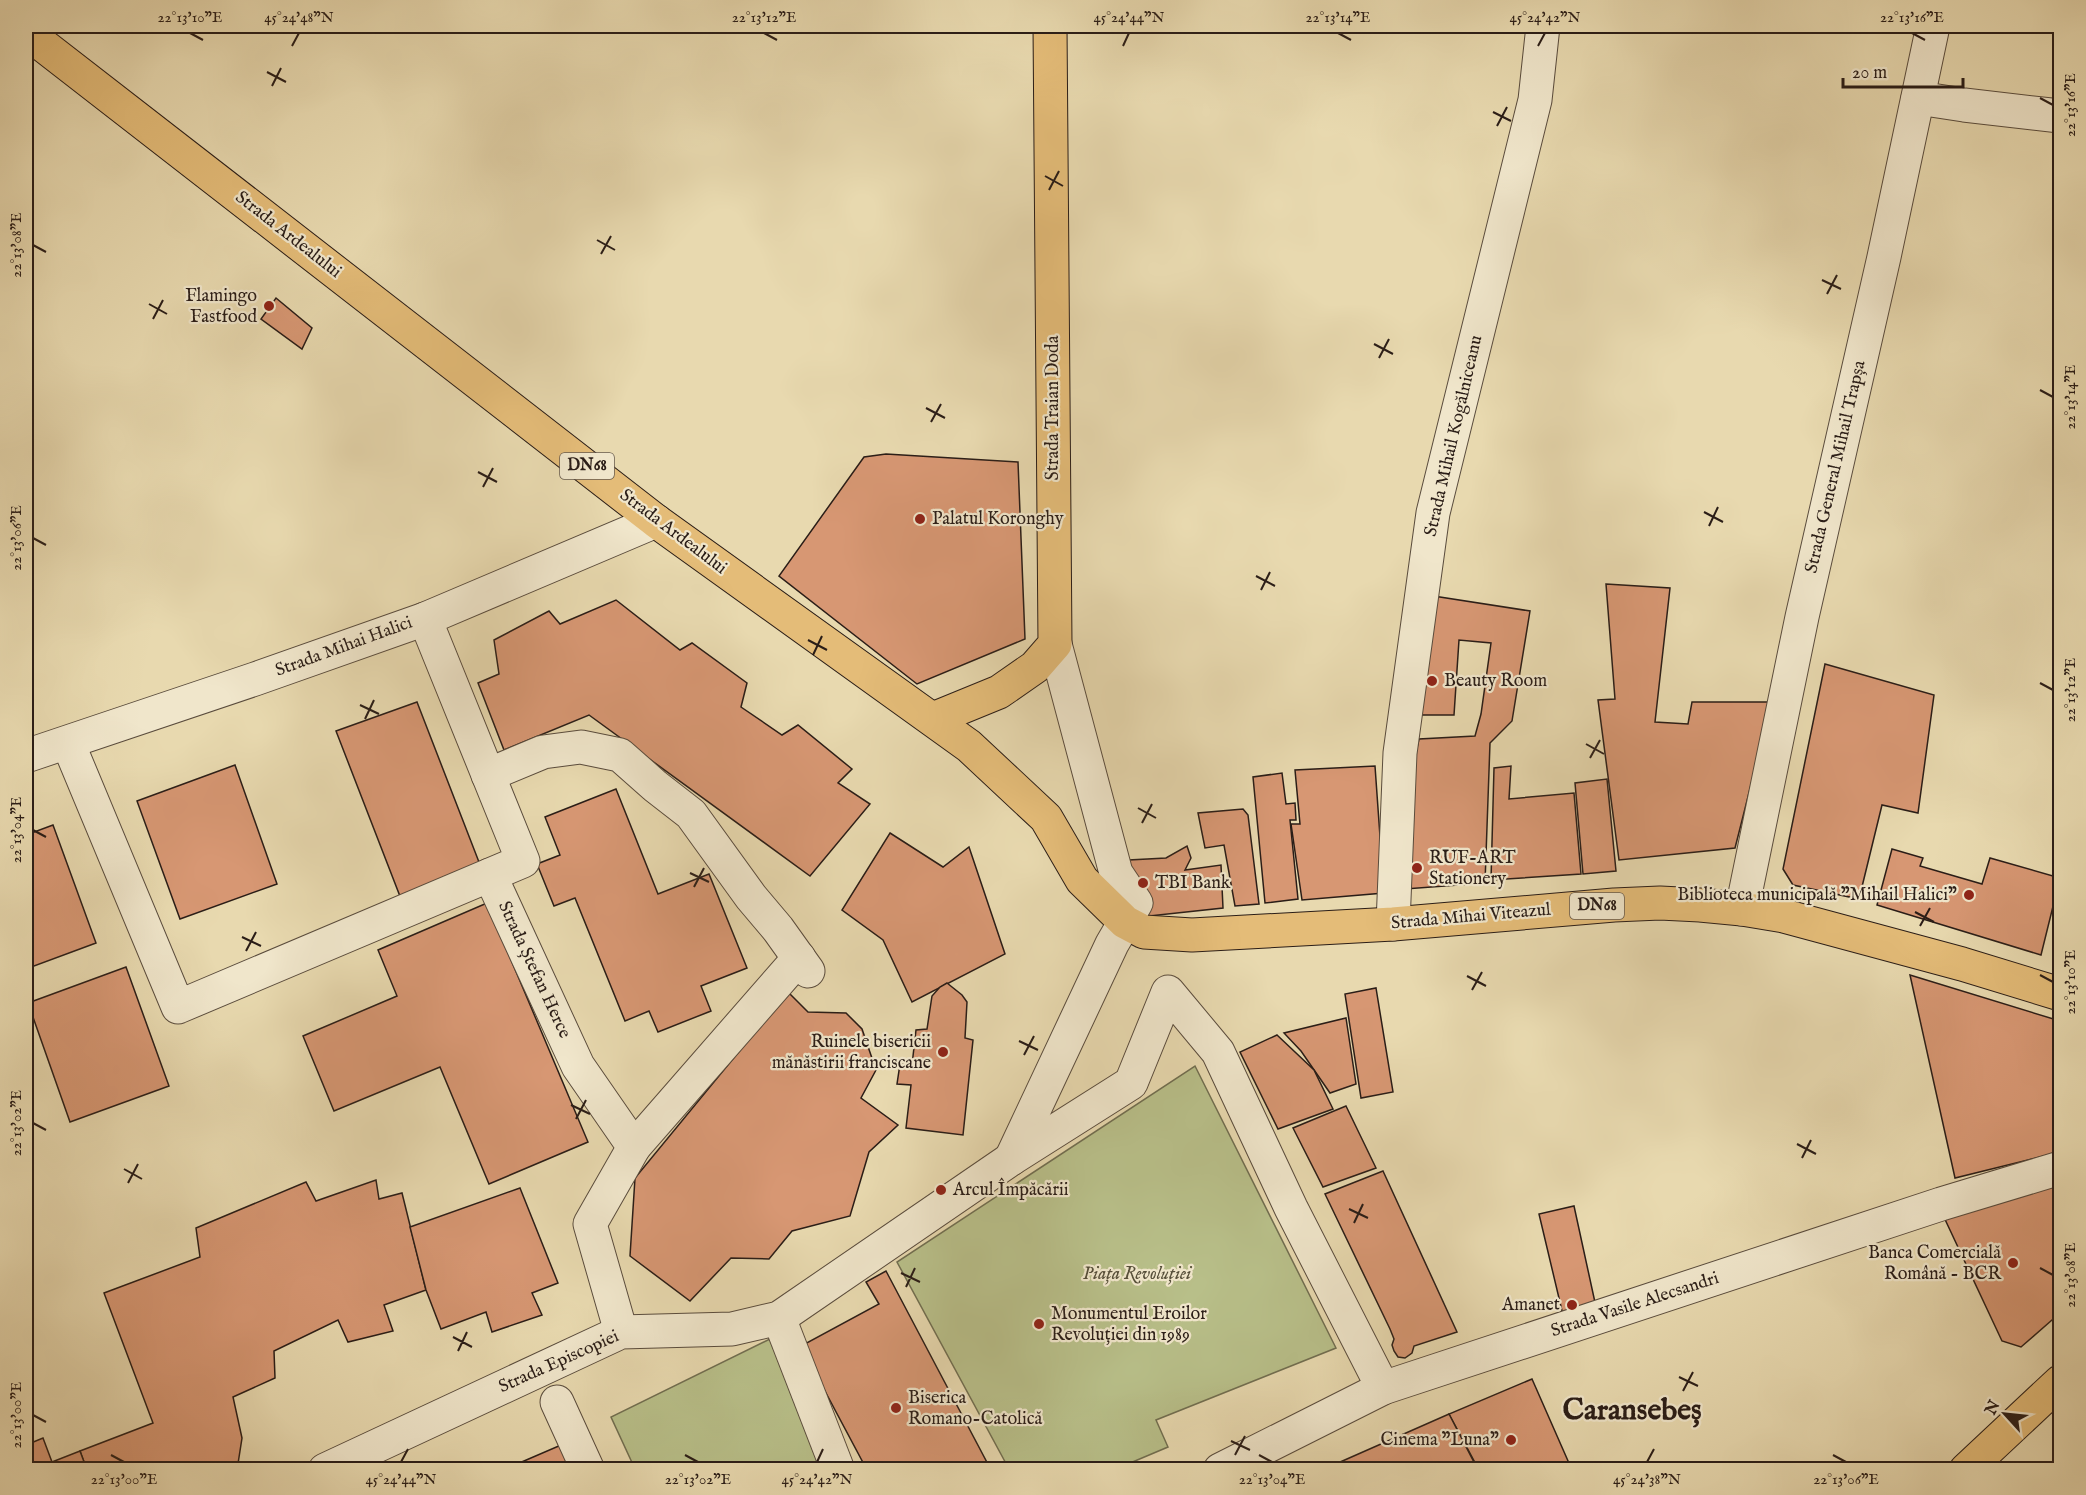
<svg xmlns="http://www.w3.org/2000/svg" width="2086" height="1495" font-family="'IM FELL English',serif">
<rect width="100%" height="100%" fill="#e8d9af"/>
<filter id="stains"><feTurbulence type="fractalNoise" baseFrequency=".00333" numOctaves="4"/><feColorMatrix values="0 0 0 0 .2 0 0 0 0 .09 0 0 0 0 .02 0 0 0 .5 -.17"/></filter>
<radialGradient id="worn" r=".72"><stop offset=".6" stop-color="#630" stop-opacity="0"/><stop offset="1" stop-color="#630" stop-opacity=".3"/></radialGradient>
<g fill="#b8bf89" stroke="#716e50" stroke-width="1.5">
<polygon points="1195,1066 1336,1348 1156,1420 1168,1447 1116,1469 1009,1469 897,1262"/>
<polygon points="772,1338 828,1469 635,1469 611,1417"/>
</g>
<g fill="#d79773" stroke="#2a1d17" stroke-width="1.5">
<polygon points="276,298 312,328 302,349 261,319"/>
<polygon points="886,454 1018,462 1025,639 917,684 779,576 864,457"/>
<polygon points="1606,584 1670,588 1655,722 1688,724 1692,702 1772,702 1735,848 1619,860 1598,700 1615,699"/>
<polygon points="1427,595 1530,611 1512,721 1490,743 1485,883 1405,889 1407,792 1419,739 1475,736 1481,714 1491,643 1459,640 1454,715 1413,715"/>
<polygon points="616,600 680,650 692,643 747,683 741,707 782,735 798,725 852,769 838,783 870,804 810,876 589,715 504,750 478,683 499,674 494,640 549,611 560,624"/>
<polygon points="1825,664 1934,695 1918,813 1882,805 1859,899 1793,885 1783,869"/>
<polygon points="417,702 484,875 403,904 336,731"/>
<polygon points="235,765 277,884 180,919 137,801"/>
<polygon points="1375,766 1384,893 1302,900 1291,824 1300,824 1295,770"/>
<polygon points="1511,766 1509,799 1574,793 1581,874 1491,880 1494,768"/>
<polygon points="1282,773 1286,804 1295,803 1296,820 1290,820 1298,899 1265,903 1253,777"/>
<polygon points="1607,779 1616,871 1583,874 1575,783"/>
<polygon points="616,789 658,894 709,874 747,968 701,986 711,1011 658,1032 649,1011 625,1021 575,898 554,906 537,864 560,855 545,817"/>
<polygon points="1243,809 1248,815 1259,904 1235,906 1224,845 1205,848 1198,813"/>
<polygon points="53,825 96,943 26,969 26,835"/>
<polygon points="890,833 943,867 969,847 1005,954 912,1002 883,940 842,910"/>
<polygon points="1187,846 1191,858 1185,870 1221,865 1223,908 1140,917 1129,860 1166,858"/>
<polygon points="1892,849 1923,858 1920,866 1982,884 1990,858 2060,878 2041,955 1877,905"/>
<polygon points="487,903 588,1142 489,1184 440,1067 334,1111 303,1036 397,996 378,950"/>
<polygon points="126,967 169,1086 70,1122 28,1003"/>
<polygon points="1910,975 2060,1021 2060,1152 1955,1178"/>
<polygon points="947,983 962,995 967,1002 965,1038 973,1040 963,1135 906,1128 911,1085 897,1084 900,1064 912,1065 916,1030 927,1029 932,996 940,987"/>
<polygon points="1376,988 1393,1092 1361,1098 1345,994"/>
<polygon points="788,992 808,1012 846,1013 862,1029 876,1070 861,1098 898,1125 869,1152 850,1216 792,1231 769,1259 731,1258 690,1301 630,1256 635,1178"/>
<polygon points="1346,1018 1356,1084 1330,1093 1301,1051 1284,1033"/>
<polygon points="1277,1035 1314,1070 1333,1109 1278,1129 1240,1052"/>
<polygon points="1346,1106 1376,1168 1323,1187 1293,1128"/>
<polygon points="2060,1169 2060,1313 2021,1347 2002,1341 1942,1213"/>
<polygon points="1383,1171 1457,1332 1414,1346 1412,1353 1405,1358 1398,1357 1394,1351 1392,1345 1394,1339 1390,1329 1325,1194"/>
<polygon points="376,1180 379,1199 402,1193 426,1290 384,1305 393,1331 348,1342 338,1320 274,1351 275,1378 233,1397 242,1438 237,1470 87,1470 80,1451 153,1423 104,1293 200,1257 196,1228 306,1182 316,1201"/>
<polygon points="520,1188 558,1283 532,1293 542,1315 492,1332 486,1312 441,1329 426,1290 410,1227"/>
<polygon points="1574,1206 1596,1307 1563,1315 1539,1214"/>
<polygon points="886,1271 991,1470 867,1470 801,1346 879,1304 866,1282"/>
<polygon points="1532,1379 1572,1470 1479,1470 1449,1414"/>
<polygon points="1449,1414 1478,1470 1322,1470"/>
<polygon points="43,1438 52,1462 80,1451 87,1470 26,1470 26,1445"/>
<polygon points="561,1445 571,1470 503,1470"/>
</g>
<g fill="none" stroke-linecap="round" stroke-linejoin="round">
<g stroke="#5a4c3d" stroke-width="35">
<g id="minor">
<polyline points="1918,98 1964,105 2060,116"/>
<polyline points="68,743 178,1007 523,861 425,619"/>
<polyline points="26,756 255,679 425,619 656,521"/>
<polyline points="488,775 543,752 581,747 620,755 655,786 691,814 751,897 778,929 808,971"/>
<polyline points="490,875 578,1066 634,1147 590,1224 621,1332"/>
<polyline points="1742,909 1802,617 1884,257 1933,26"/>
<polyline points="1393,924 1400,753 1433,513 1535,100 1543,26"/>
<polyline points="634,1147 799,958"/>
<polyline points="1011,1159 1112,944 1136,903 1116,873 1055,644"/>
<polyline points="779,1318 838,1470"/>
<polyline points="557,1402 588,1470"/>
<polyline points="325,1470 621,1332 732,1329 779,1318 1011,1159 1131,1083 1168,992 1218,1052 1291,1208 1383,1388"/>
<polyline points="1220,1470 1383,1388 1941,1204 2060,1168"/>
</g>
</g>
<g stroke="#2a1d17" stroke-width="35">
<g id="major">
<polyline points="26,32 656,521 969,746 1046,818 1082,880 1125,922 1144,932 1192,935 1393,924 1614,905 1660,903 1700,905 1742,909 1784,916 1962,964 2060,994"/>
<polyline points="933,719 999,692 1035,667 1055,644 1050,26"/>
<polyline points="1966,1470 2060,1382"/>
</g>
</g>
<use href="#minor" stroke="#f0e6cb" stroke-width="33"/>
<use href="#major" stroke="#e4bc78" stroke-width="33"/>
</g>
<path fill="none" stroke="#2a1d17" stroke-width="2" d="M 190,33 L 203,40M 764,33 L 777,40M 1338,33 L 1351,40M 1912,33 L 1925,40M 292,46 L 299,33M 1123,46 L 1129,33M 1538,46 L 1545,33M 267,72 L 286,82M 272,86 L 281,68M 2040,98 L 2053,105M 1493,112 L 1511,121M 1497,126 L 1507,107M 1045,176 L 1063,186M 1049,190 L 1059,171M 597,240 L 615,250M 33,245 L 46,252M 601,254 L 611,236M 1822,280 L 1841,289M 1827,294 L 1837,275M 149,304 L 167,314M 153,319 L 163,300M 1374,344 L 1393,354M 1379,358 L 1389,339M 2040,390 L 2053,397M 926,408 L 945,418M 931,422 L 941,404M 478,472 L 497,482M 483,487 L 493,468M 1704,512 L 1723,522M 1709,526 L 1718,507M 33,538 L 46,545M 1256,576 L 1275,586M 1261,590 L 1270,572M 808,640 L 827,650M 813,655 L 822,636M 2040,683 L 2053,690M 360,705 L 379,714M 365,719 L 374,700M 1586,744 L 1604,754M 1590,758 L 1600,740M 1138,808 L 1156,818M 1142,823 L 1152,804M 33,830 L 46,837M 690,873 L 709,882M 694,887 L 704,868M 1915,912 L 1934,922M 1920,926 L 1930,908M 242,937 L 261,946M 246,951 L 256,932M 2040,975 L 2053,982M 1467,976 L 1486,986M 1472,990 L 1482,972M 1019,1041 L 1038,1050M 1024,1055 L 1034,1036M 571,1105 L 590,1114M 576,1119 L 586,1100M 33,1123 L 46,1130M 1797,1144 L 1816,1154M 1802,1158 L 1811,1140M 124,1169 L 142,1179M 128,1183 L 138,1164M 1349,1209 L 1368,1218M 1354,1223 L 1363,1204M 2040,1268 L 2053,1275M 901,1273 L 920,1282M 906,1287 L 915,1268M 453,1337 L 472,1347M 458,1351 L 467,1332M 1679,1377 L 1698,1386M 1683,1391 L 1693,1372M 33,1415 L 46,1422M 1231,1441 L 1250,1450M 111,1455 L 124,1462M 685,1455 L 698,1462M 1235,1455 L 1245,1436M 1259,1455 L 1272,1462M 1833,1455 L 1846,1462M 401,1462 L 408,1449M 817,1462 L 823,1449M 1647,1462 L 1654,1449"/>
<g fill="#8f2418" stroke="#f0e6cb" stroke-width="2">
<circle cx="269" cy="306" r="6"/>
<circle cx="920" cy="519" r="6"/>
<circle cx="1432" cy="681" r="6"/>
<circle cx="1417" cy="868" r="6"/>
<circle cx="1143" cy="883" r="6"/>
<circle cx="1969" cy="895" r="6"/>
<circle cx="943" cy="1052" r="6"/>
<circle cx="941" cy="1190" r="6"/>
<circle cx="2013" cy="1263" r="6"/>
<circle cx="1572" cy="1305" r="6"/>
<circle cx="1039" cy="1324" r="6"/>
<circle cx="896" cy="1408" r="6"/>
<circle cx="1511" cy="1440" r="6"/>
</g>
<g text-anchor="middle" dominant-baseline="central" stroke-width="4.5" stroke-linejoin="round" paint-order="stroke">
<g fill="#f0e6cb" stroke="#65594d" stroke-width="1.5">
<rect x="560" y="453" width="54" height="26" rx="4.5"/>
<rect x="1570" y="893" width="54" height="26" rx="4.5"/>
</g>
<g font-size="16" font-weight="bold" fill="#2a1d17">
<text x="587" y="466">DN68</text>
<text x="1597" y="906">DN68</text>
</g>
<g font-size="18" fill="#2a1d17" stroke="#f0e6cb">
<text transform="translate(288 235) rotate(38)">Strada Ardealului</text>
<text transform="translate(1053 408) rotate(-90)">Strada Traian Doda</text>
<text transform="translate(1454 436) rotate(-77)">Strada Mihail Kogălniceanu</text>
<text transform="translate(1836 467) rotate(-77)">Strada General Mihail Trapșa</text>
<text transform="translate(673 532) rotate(37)">Strada Ardealului</text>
<text transform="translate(344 647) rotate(-20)">Strada Mihai Halici</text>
<text transform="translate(1471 917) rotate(-5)">Strada Mihai Viteazul</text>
<text transform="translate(534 970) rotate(65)">Strada Ștefan Herce</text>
<text transform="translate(1635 1305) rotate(-18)">Strada Vasile Alecsandri</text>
<text transform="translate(559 1362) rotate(-24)">Strada Episcopiei</text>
</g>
<g font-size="18" fill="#2a1d17" stroke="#f0e6cb" text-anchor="start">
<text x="257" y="296" text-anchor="end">Flamingo<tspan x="257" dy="21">Fastfood</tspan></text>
<text x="932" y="519">Palatul Koronghy</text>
<text x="1444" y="681">Beauty Room</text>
<text x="1429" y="858">RUF-ART<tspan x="1429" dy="21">Stationery</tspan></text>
<text x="1155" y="883">TBI Bank</text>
<text x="1957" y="895" text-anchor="end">Biblioteca municipală "Mihail Halici"</text>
<text x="931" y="1042" text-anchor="end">Ruinele bisericii<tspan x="931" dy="21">mănăstirii franciscane</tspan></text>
<text x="953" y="1190">Arcul Împăcării</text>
<text x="2001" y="1253" text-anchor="end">Banca Comercială<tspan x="2001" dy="21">Română - BCR</tspan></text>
<text x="1560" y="1305" text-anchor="end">Amanet</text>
<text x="1051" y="1314">Monumentul Eroilor<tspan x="1051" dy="21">Revoluției din 1989</tspan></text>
<text x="908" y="1398">Biserica<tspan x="908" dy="21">Romano-Catolică</tspan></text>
<text x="1499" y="1440" text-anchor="end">Cinema "Luna"</text>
</g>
<g font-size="18" font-style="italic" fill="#554e39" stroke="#f0e6cb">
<text x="1137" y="1274">Piața Revoluției</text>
</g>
<g font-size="30" font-weight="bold" fill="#2a1d17" stroke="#f0e6cb">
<text x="1632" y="1411">Caransebeș</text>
</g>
</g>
<rect width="2086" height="1495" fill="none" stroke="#e8d9af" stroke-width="66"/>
<g transform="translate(2005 1414) rotate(297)" stroke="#f0e6cb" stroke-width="4.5" paint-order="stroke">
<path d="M0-4.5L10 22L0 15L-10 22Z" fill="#2a1d17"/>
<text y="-9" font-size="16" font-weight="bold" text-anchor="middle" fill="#2a1d17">N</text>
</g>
<path d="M1843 78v9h120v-9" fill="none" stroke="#2a1d17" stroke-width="3"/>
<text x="1852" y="78" font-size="18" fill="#2a1d17" stroke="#f0e6cb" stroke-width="4.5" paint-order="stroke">20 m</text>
<rect x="33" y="33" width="2020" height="1429" fill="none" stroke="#2a1d17" stroke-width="2"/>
<g font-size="15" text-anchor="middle" fill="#2a1d17">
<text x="190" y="22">22°13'10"E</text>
<text x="299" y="22">45°24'48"N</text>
<text x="764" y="22">22°13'12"E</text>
<text x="1129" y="22">45°24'44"N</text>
<text x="1338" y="22">22°13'14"E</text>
<text x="1545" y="22">45°24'42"N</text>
<text x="1912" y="22">22°13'16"E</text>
<text transform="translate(2070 105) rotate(-90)" y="5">22°13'16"E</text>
<text transform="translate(16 245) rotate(-90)" y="5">22°13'08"E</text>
<text transform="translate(2070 397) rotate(-90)" y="5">22°13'14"E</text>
<text transform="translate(16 538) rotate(-90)" y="5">22°13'06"E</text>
<text transform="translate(2070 690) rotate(-90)" y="5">22°13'12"E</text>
<text transform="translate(16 830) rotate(-90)" y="5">22°13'04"E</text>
<text transform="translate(2070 982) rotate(-90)" y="5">22°13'10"E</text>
<text transform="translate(16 1123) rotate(-90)" y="5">22°13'02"E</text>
<text transform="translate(2070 1275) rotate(-90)" y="5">22°13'08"E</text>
<text transform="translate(16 1415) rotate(-90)" y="5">22°13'00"E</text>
<text x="124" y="1484">22°13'00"E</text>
<text x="401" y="1484">45°24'44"N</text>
<text x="698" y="1484">22°13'02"E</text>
<text x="817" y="1484">45°24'42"N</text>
<text x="1272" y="1484">22°13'04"E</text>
<text x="1647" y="1484">45°24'38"N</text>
<text x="1846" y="1484">22°13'06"E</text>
</g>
<rect width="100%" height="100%" filter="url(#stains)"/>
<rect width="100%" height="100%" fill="url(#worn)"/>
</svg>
